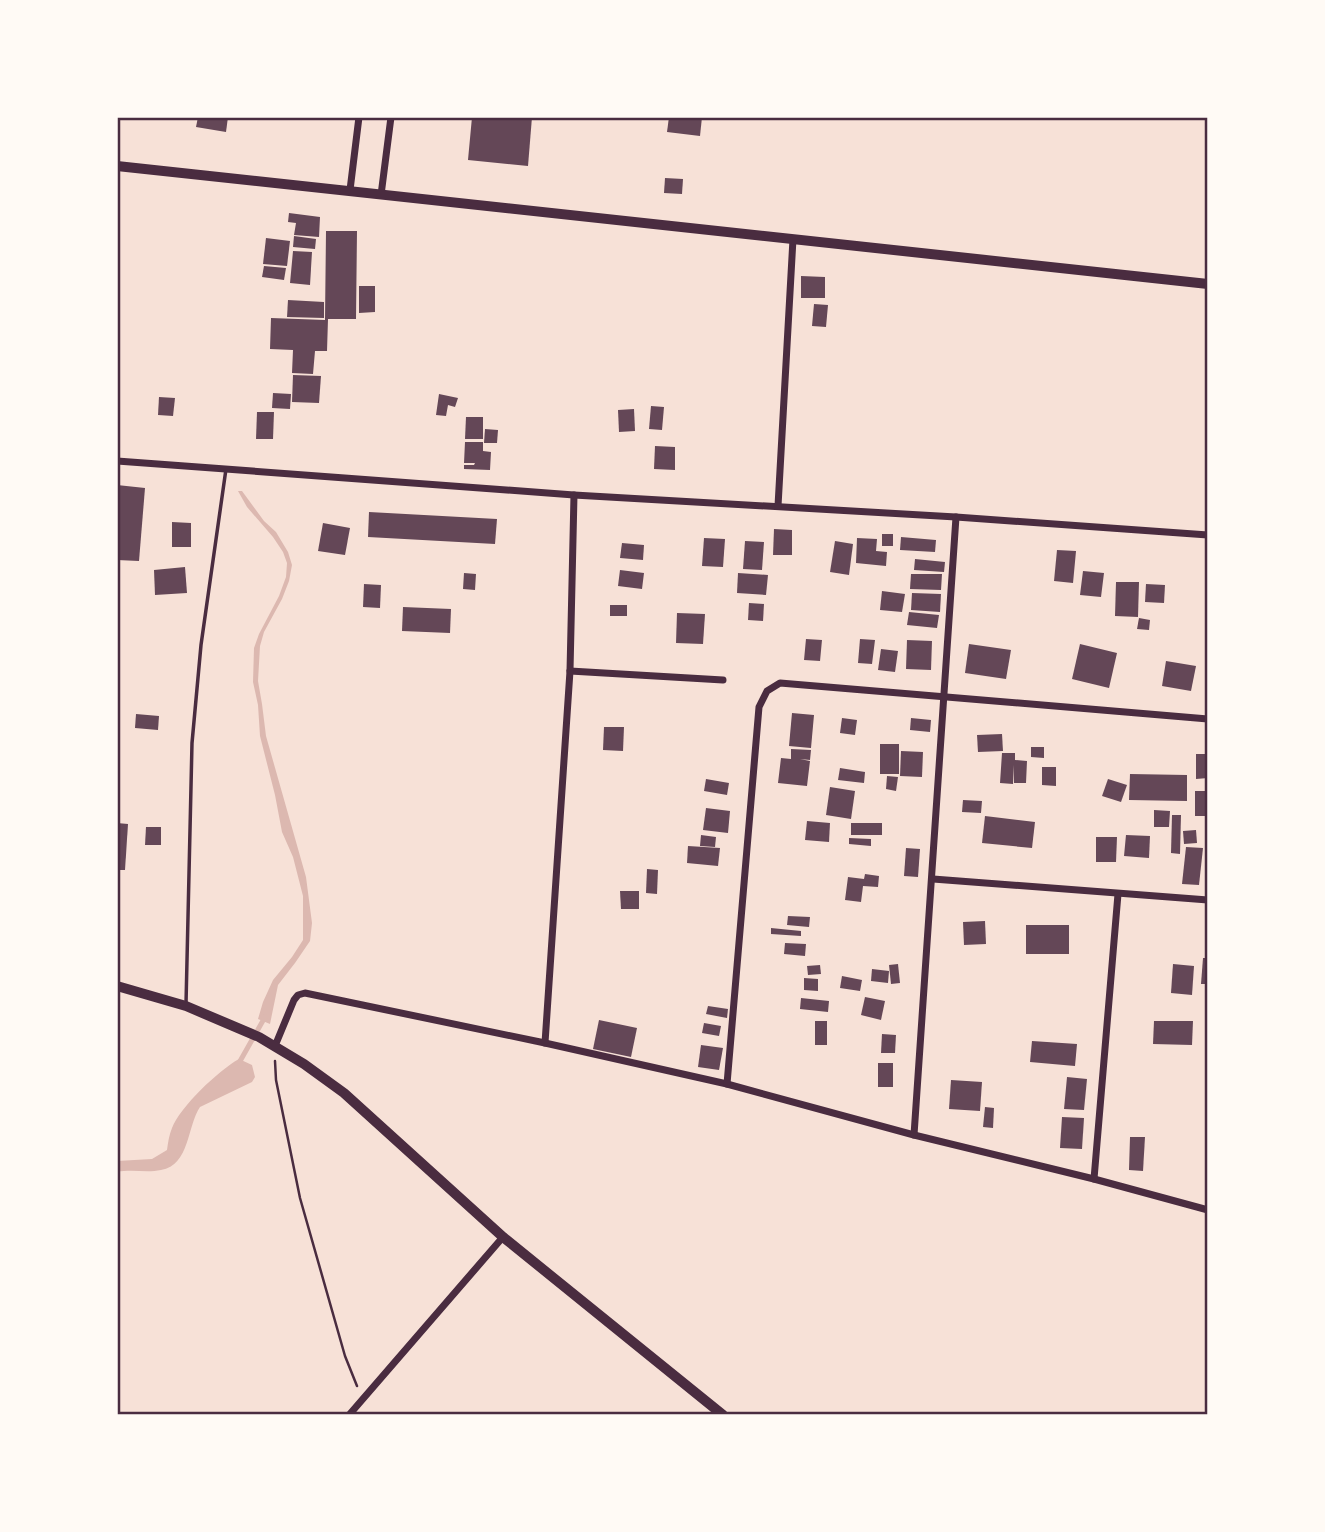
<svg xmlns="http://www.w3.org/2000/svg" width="1325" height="1532" font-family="Literata,serif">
<rect width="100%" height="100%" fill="#f7e1d7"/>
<g fill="#dcb8b0">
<polygon points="238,491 242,491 264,521 276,532 288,552 292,565 289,581 282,599 264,632 260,646 258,681 262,704 266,736 306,877 312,923 310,941 295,963 278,985 270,1024 258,1019 263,1002 273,980 292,957 303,940 303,896 293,857 282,832 275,795 260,736 258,705 253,682 254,648 259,634 279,596 286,577 287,563 283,552 273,537 247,507"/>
<path d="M 239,1059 L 252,1065 L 255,1077 L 252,1082 L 200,1107 C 187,1126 190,1165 161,1170 C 147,1173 132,1169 117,1172 L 117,1161 L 152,1159 L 167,1150 C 168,1143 169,1135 172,1128 C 180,1107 219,1070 239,1059 Z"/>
</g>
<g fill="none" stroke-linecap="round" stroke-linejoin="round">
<polyline stroke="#dcb8b0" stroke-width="5" points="239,1063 265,1017"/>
</g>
<g fill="#644757">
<polygon points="198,117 228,117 226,132 196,127"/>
<polygon points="472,117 532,117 528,166 468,160"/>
<polygon points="669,117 702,117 700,136 667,132"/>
<polygon points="665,178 683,179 682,194 664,193"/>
<polygon points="289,213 320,217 319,237 294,235 296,223 288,222"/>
<polygon points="326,231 357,231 356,319 328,319 327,351 315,351 313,374 292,373 293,350 270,349 271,318 325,320"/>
<polygon points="294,236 316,239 315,249 293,247"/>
<polygon points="266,238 290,241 287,266 263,264"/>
<polygon points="293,251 312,252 310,285 290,283"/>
<polygon points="264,266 286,268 284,280 262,277"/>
<polygon points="801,276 825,277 825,298 801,298"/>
<polygon points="359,286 375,286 375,312 359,313"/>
<polygon points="288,300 324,302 324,318 287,317"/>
<polygon points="814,304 828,305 826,327 812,326"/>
<polygon points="293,375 321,376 319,403 292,402"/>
<polygon points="273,393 291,394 290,409 272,408"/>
<polygon points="439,394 458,398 455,407 448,405 446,416 436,415"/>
<polygon points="159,397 175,398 173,416 158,415"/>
<polygon points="651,406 664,407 662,430 649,429"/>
<polygon points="634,409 635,431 619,432 618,410"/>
<polygon points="257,412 274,412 273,439 256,439"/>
<polygon points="466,417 483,417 483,439 465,439"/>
<polygon points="485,429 498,430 497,443 484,443"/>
<polygon points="465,442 483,442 483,451 491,452 490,470 464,469 464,465 474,465 475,463 464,463"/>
<polygon points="655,446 675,447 675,470 654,469"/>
<polygon points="117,485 145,488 139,561 117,560"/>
<polygon points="369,512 497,519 495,544 368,537"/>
<polygon points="172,522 191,523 191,547 172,547"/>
<polygon points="323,523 350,528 345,555 318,551"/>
<polygon points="774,529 792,530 792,555 773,555"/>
<rect x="882" y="534" width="11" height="12"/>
<polygon points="901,537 936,540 935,552 900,550"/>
<polygon points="704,538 725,539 723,567 702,566"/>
<polygon points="857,538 877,539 876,551 887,552 886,566 856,563"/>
<polygon points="745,541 764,542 762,570 743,569"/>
<polygon points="835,541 853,544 849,575 830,572"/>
<polygon points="622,543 644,545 643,560 620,558"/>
<polygon points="1057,550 1076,551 1073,583 1054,581"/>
<polygon points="915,559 945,562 944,572 914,570"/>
<polygon points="185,567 187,593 155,595 154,570"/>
<polygon points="620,570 644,573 642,589 618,586"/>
<polygon points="1083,571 1104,573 1101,597 1080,595"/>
<polygon points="464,573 476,574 475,590 463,589"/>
<polygon points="738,573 768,575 766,595 737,593"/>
<polygon points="911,574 942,574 941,590 910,589"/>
<polygon points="1116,582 1139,582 1138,617 1115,616"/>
<polygon points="364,584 381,585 380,608 363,607"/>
<polygon points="1146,584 1165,585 1164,603 1145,602"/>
<polygon points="882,591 905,594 902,612 880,610"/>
<polygon points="912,593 941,594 940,612 911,610"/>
<polygon points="749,603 764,604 763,621 748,620"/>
<rect x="610" y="605" width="17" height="11"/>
<polygon points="403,607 451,609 450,633 402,631"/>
<polygon points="909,612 939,615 937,628 907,625"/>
<polygon points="677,613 705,614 703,644 676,643"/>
<polygon points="1139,618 1150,620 1149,630 1137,629"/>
<polygon points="806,639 822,640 820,661 804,660"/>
<polygon points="860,639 875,640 872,664 858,663"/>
<polygon points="907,640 932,641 931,670 906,669"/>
<polygon points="969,644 1011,650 1006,679 965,673"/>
<polygon points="1080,644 1117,653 1109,688 1072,679"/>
<polygon points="881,649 898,651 895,672 878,670"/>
<polygon points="1166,661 1196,666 1191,691 1162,686"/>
<polygon points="792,713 814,715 811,748 789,746"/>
<polygon points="136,714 159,716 158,730 135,728"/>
<polygon points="842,718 857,720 855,735 840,733"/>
<polygon points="911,718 931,720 930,732 910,730"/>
<polygon points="604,727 624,727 623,751 603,750"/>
<polygon points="1002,734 1003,751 978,752 977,735"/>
<rect x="880" y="744" width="19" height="30"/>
<polygon points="1031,747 1044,747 1044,758 1031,757"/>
<polygon points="791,749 811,750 810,760 800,759 810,761 807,786 778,783 781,758 791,759"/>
<polygon points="901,751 923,752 922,777 900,776"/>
<polygon points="1002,753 1015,753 1015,760 1027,761 1026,783 1014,783 1014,765 1013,784 1000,783"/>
<polygon points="1196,754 1208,754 1208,778 1196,779"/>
<polygon points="1042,767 1056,767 1056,786 1042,785"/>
<polygon points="840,768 865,772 864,783 838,780"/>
<polygon points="1130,774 1187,775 1187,801 1129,800"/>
<polygon points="887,776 898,777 896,791 886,789"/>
<polygon points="706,779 729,783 727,795 704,791"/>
<polygon points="1108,779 1127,785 1121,802 1102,796"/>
<polygon points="830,787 855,791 851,819 826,815"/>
<rect x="1195" y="791" width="13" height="25"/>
<polygon points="963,800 982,801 981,813 962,812"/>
<polygon points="706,808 730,811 728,833 703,830"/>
<polygon points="1154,810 1170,811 1169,827 1154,827"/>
<polygon points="1172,815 1181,815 1180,854 1171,853"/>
<polygon points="985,816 1035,822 1032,848 982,843"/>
<polygon points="807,821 830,823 829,842 805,840"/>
<polygon points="117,823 128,824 125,870 117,870"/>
<rect x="851" y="823" width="31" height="12"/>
<polygon points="146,827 161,827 161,845 145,845"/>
<polygon points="1196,830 1197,843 1184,844 1183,831"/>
<polygon points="701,835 716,837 715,847 700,846"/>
<polygon points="1126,835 1150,836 1149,858 1124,856"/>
<polygon points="1096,837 1117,837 1116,862 1096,862"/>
<polygon points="849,838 871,839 871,846 849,844"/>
<polygon points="688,846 720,848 718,866 687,863"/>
<polygon points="1186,847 1203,848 1199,885 1182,884"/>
<polygon points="906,848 920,849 918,877 904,876"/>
<polygon points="647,869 658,870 657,894 646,893"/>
<polygon points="865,874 879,876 878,887 863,886 861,902 845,900 848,877 864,879"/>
<polygon points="620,891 639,891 639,909 621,909"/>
<polygon points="788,916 810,917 809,927 787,925"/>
<polygon points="985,921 986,944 964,945 963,922"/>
<rect x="1026" y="925" width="43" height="29"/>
<polygon points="771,928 801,931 801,936 771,934"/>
<polygon points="785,943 806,944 805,956 784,954"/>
<polygon points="1203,958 1208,958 1208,984 1201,984"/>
<polygon points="898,964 900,983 891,984 889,965"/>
<polygon points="1173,964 1194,966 1192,995 1171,993"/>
<polygon points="820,965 821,974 808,975 807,966"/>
<polygon points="872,969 889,971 888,983 871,981"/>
<polygon points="842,976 862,980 860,991 840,988"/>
<polygon points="804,978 818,979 818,991 804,990"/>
<polygon points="865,997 885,1001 881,1020 861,1015"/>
<polygon points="801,998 829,1001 828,1012 800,1009"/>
<polygon points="708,1006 728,1009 727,1018 706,1014"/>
<polygon points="599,1020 637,1028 631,1057 593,1049"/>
<rect x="815" y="1021" width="12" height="24"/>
<polygon points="1154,1021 1193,1021 1192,1045 1153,1044"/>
<polygon points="704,1023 721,1026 719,1036 702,1033"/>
<polygon points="882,1034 896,1035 895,1053 881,1053"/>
<polygon points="1032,1041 1077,1044 1075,1066 1030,1062"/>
<polygon points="701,1045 723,1048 719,1070 698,1067"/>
<rect x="878" y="1063" width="15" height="24"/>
<polygon points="1067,1077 1087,1079 1084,1110 1064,1109"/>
<polygon points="951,1080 982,1082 980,1111 949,1109"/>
<polygon points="985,1107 994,1108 993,1128 983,1127"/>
<polygon points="1062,1117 1084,1118 1082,1149 1060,1148"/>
<polygon points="1130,1137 1145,1137 1143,1171 1129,1170"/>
</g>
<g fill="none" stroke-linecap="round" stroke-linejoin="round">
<polyline stroke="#4a2c40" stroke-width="2.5" points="275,1061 276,1080 300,1198 345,1356 357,1386"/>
<polyline stroke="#4a2c40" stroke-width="3.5" points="186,1004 192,743 201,645 226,469"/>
<g stroke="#4a2c40" stroke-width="7">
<polyline points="350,190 359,117"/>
<polyline points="381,195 391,117"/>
<polyline points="117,461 574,495 956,517 1208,535"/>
<polyline points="778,506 793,239"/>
<polyline points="570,671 723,680"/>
<polyline points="933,879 1208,900"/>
<polyline points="545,1043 570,671 574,495"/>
<polyline points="275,1046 294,1000 298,995 305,993 545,1043 727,1084 914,1135 1094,1179 1208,1210"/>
<polyline points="727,1084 759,707 767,691 780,683 1208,719"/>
<polyline points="914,1135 956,517"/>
<polyline points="1094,1179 1118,894"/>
<polyline points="349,1415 503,1237"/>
</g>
<polyline stroke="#4a2c40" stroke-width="10" points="117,986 186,1006 259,1037 304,1064 344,1093 503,1237 723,1415"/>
<polyline stroke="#4a2c40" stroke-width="10" points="117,166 1208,284"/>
</g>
<rect width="1325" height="1532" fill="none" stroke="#fffaf5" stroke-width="238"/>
<rect x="119" y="119" width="1087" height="1294" fill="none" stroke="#4a2c40" stroke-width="2.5"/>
</svg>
